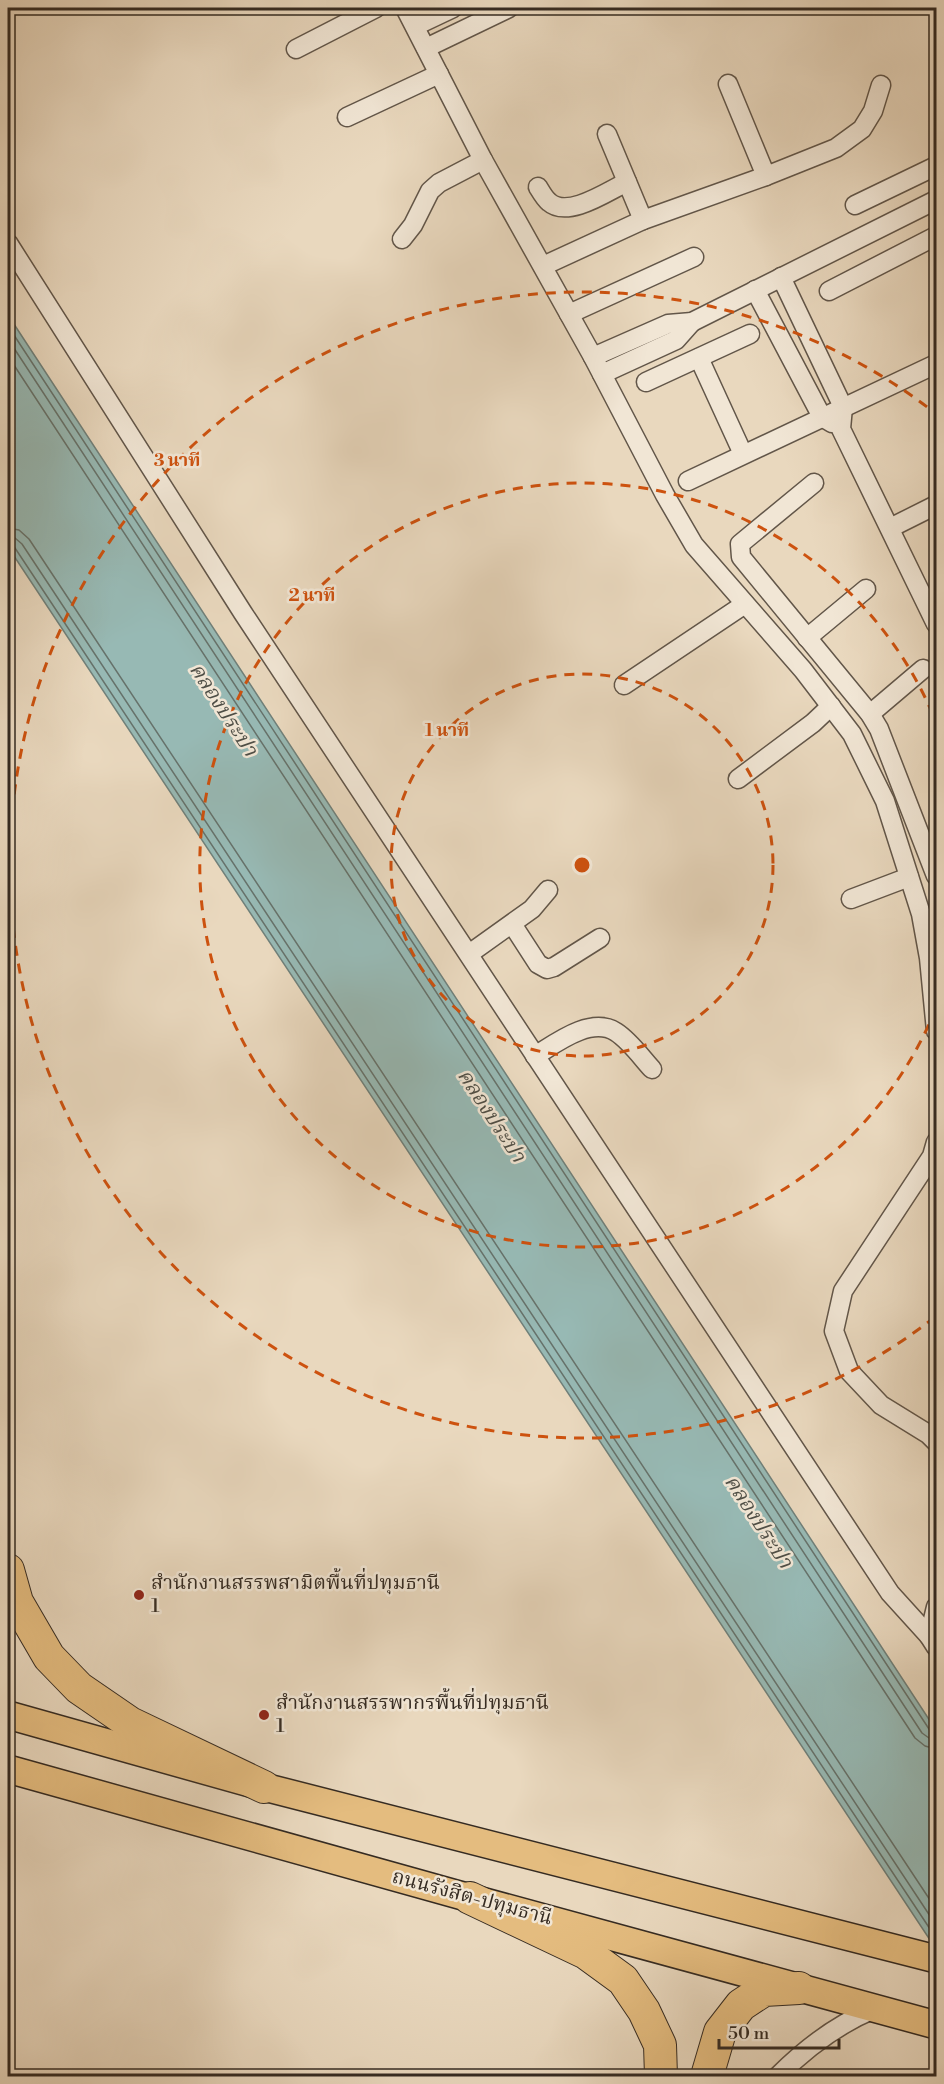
<svg xmlns="http://www.w3.org/2000/svg" width="944" height="2084" font-family="'Libre Bodoni','Noto Serif Thai',serif">
<rect width="100%" height="100%" fill="#e9d8be"/>
<filter id="stains"><feTurbulence type="fractalNoise" baseFrequency=".00333" numOctaves="4"/><feColorMatrix values="0 0 0 0 .2 0 0 0 0 .09 0 0 0 0 .02 0 0 0 .5 -.17"/></filter>
<radialGradient id="worn" r=".72"><stop offset=".6" stop-color="#630" stop-opacity="0"/><stop offset="1" stop-color="#630" stop-opacity=".3"/></radialGradient>
<polygon fill="#97b9b4" stroke="#70807a" stroke-width="1.5" points="8,315 936,1730 936,1949 8,547"/>
<g fill="none" stroke-linecap="round" stroke-linejoin="round">
<g stroke="#66726b" stroke-width="1.5">
<polyline points="8,326 929,1729 936,1732"/>
<polyline points="8,339 922,1733 929,1738 936,1740"/>
<polyline points="8,356 915,1738 925,1746 936,1749"/>
<polyline points="8,528 19,530 29,539 936,1909"/>
<polyline points="8,537 15,538 22,544 936,1925"/>
<polyline points="8,544 15,548 936,1938"/>
</g>
<g stroke="#625649" stroke-width="21">
<g id="street">
<polyline points="405,8 483,160 593,357 665,495 694,545 803,670 852,734 885,801 921,914 929,958 936,1031"/>
<polyline points="415,26 453,8"/>
<polyline points="426,48 509,8"/>
<polyline points="296,49 376,8"/>
<polyline points="728,84 766,176"/>
<polyline points="347,117 439,74"/>
<polyline points="607,134 643,220"/>
<path d="M 538,187 C 541,192 545,199 549,202 C 568,219 608,191 627,182"/>
<polyline points="855,205 936,166"/>
<polyline points="402,239 413,225 430,191 439,183 483,160"/>
<polyline points="8,243 243,613 890,1593 929,1636"/>
<polyline points="543,266 643,220 766,176 836,148 862,129 873,111 881,85"/>
<polyline points="781,277 843,407 841,429 936,624"/>
<polyline points="755,290 822,417 832,423"/>
<polyline points="829,291 936,236"/>
<polyline points="569,314 694,257"/>
<polyline points="593,357 668,324 692,322 936,200"/>
<polyline points="699,358 743,454"/>
<polyline points="602,374 676,340 692,322"/>
<polyline points="646,382 750,334"/>
<polyline points="688,481 936,364"/>
<polyline points="814,483 740,544 741,557 870,714 879,729 936,876"/>
<polyline points="890,528 936,505"/>
<polyline points="807,638 866,589"/>
<polyline points="624,685 745,604"/>
<polyline points="870,714 923,669"/>
<polyline points="738,779 813,723 831,706"/>
<polyline points="851,899 909,877"/>
<polyline points="512,924 538,964 547,969 554,967 600,938"/>
<polyline points="469,954 532,909 548,890"/>
<path d="M 535,1056 C 556,1043 591,1016 616,1032 C 630,1041 641,1057 652,1069"/>
<polyline points="936,1142 932,1156 843,1291 834,1331 849,1371 881,1405 928,1434 936,1442"/>
<polyline points="936,1607 929,1636 936,1647"/>
<path d="M 778,2076 C 806,2048 838,2024 874,2009"/>
</g>
</g>
<g stroke="#352b22" stroke-width="30">
<g id="primary">
<polyline points="8,1715 264,1787 936,1959"/>
<polyline points="8,1769 470,1898 936,2025"/>
</g>
</g>
<g stroke="#352b22" stroke-width="34">
<g id="highway">
<polyline points="8,1570 17,1602 49,1657 79,1688 130,1723 264,1787"/>
<polyline points="470,1898 586,1953 623,1980 644,2011 660,2045 661,2076"/>
<polyline points="707,2076 720,2032 741,2005 764,1990 799,1988"/>
</g>
</g>
<use href="#street" stroke="#f1e6d5" stroke-width="18"/>
<use href="#primary" stroke="#e4bc7f" stroke-width="27"/>
<use href="#highway" stroke="#e4bc7f" stroke-width="32"/>
</g>
<g fill="none" stroke="#cd520f" stroke-width="3" stroke-dasharray="10 8">
<circle cx="582" cy="865" r="191"/>
<path d="M936 1008A382 382 0 1 1 936 722"/>
<path d="M935 1317A573 573 0 1 1 935 413"/>
</g>
<g fill="#8f2418" stroke="#f1e6d5" stroke-width="2">
<circle cx="139" cy="1595" r="6"/>
<circle cx="264" cy="1715" r="6"/>
</g>
<g text-anchor="middle" dominant-baseline="central" stroke-width="5" stroke-linejoin="round" paint-order="stroke">
<g font-size="20" fill="#352b22" stroke="#f1e6d5" text-anchor="start">
<text x="151" y="1583">สำนักงานสรรพสามิตพื้นที่ปทุมธานี<tspan x="151" dy="23">1</tspan></text>
<text x="276" y="1703">สำนักงานสรรพากรพื้นที่ปทุมธานี<tspan x="276" dy="23">1</tspan></text>
</g>
<g font-size="20" fill="#352b22" stroke="#f1e6d5">
<text transform="translate(472 1898) rotate(15)">ถนนรังสิต-ปทุมธานี</text>
</g>
<g font-size="21" font-style="italic" fill="#4e4e46" stroke="#f1e6d5">
<text transform="translate(223 710) rotate(57)">คลองประปา</text>
<text transform="translate(491 1116) rotate(57)">คลองประปา</text>
<text transform="translate(758 1522) rotate(57)">คลองประปา</text>
</g>
</g>
<circle cx="582" cy="865" r="9" fill="#cd520f" stroke="#f1e6d5" stroke-width="3"/>
<g font-size="18" text-anchor="middle" font-weight="bold" fill="#cd520f" stroke="#f1e6d5" stroke-width="5" stroke-linejoin="round" paint-order="stroke">
<text x="177" y="466">3 นาที</text>
<text x="312" y="601">2 นาที</text>
<text x="447" y="736">1 นาที</text>
</g>
<rect width="944" height="2084" fill="none" stroke="#e9d8be" stroke-width="30"/>
<rect x="9" y="9" width="926" height="2066" fill="none" stroke="#352b22" stroke-width="3"/>
<rect x="15" y="15" width="914" height="2054" fill="none" stroke="#352b22" stroke-width="1.5"/>
<path d="M719 2039v9h120v-9" fill="none" stroke="#352b22" stroke-width="3"/>
<text x="728" y="2039" font-size="18" fill="#352b22" stroke="#f1e6d5" stroke-width="4.5" paint-order="stroke">50 m</text>
<rect width="100%" height="100%" filter="url(#stains)"/>
<rect width="100%" height="100%" fill="url(#worn)"/>
</svg>
